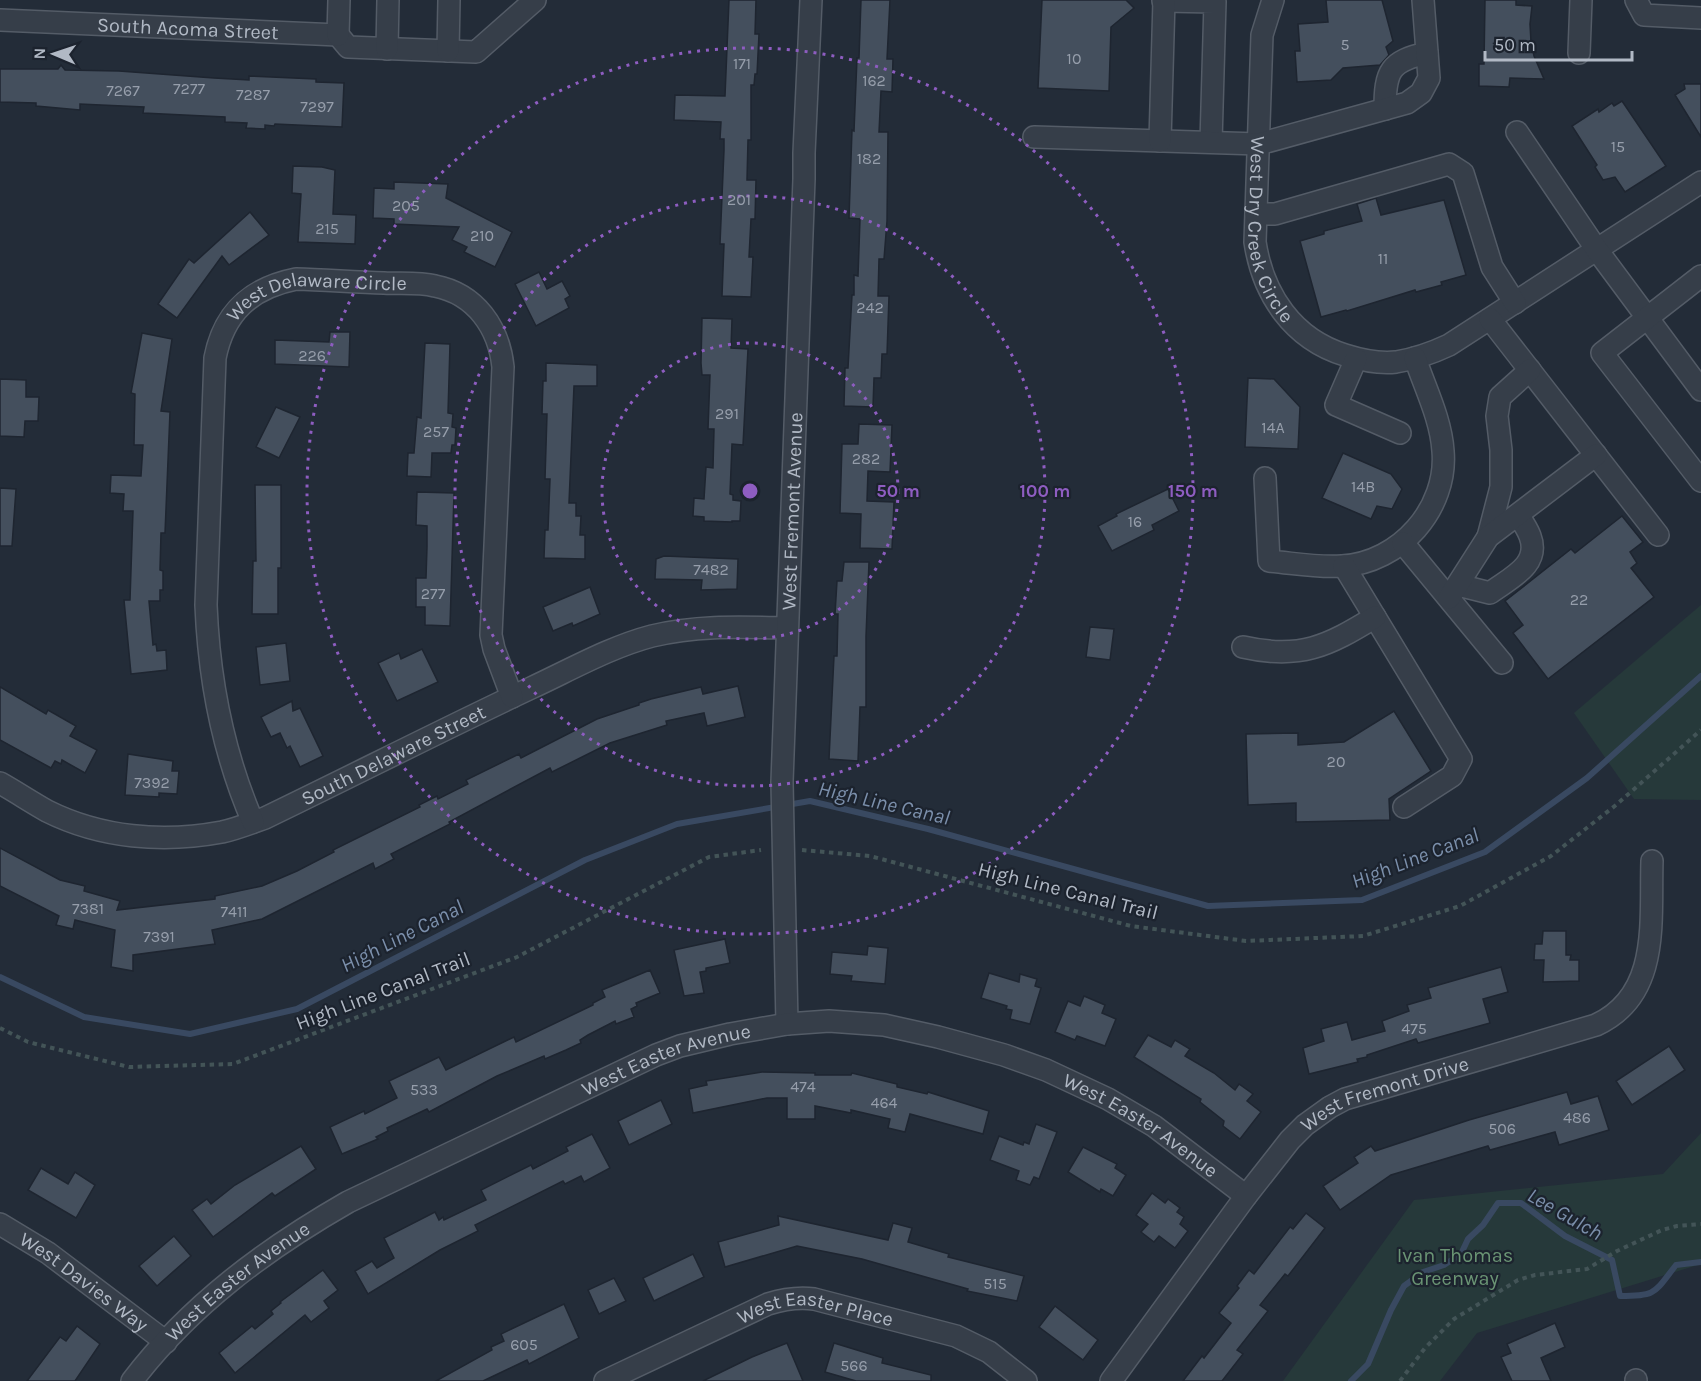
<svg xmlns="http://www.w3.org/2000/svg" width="1701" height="1381" font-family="Karla,sans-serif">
<rect width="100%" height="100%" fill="#232c38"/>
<g fill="#26393a">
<polygon points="1701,605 1701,800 1634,799 1574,713"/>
<polygon points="1701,1133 1701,1264 1477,1333 1440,1381 1283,1381 1414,1200 1663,1174"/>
</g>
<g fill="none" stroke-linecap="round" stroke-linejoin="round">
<g stroke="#394961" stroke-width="6">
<polyline points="0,977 84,1017 190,1034 297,1009 585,860 677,824 810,801 928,829 1208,906 1362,900 1485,852 1587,778 1701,676"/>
<path d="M 1351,1381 L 1368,1364 L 1391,1310 L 1404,1286 L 1423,1272 L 1444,1265 L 1461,1254 L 1468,1239 L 1483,1225 L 1498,1203 L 1521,1203 L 1565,1236 L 1612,1260 L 1620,1296 C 1657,1296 1654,1293 1676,1265 L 1701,1262"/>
</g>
</g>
<g fill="#444f5d" stroke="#1e2530" stroke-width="1.5">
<polygon points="729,0 756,0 755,34 759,34 757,74 755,74 754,85 751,85 751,140 748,140 747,180 756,180 755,219 751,219 749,257 753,257 751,297 722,296 724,244 720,244 724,150 724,139 720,139 721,122 674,120 675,95 725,96"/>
<polygon points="861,0 890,0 887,59 893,59 892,92 881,91 879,132 888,132 887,221 884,259 879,259 878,296 889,296 887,354 882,354 881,378 874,378 873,407 844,406 845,368 848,368 852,295 854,295 854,275 858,276 860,219 849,218 852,130 854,131 857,58 859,58"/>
<polygon points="1042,0 1126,0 1134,8 1111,27 1109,91 1038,88"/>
<polygon points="1326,0 1382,0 1393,41 1386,47 1389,55 1380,65 1343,68 1331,80 1297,82 1295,51 1300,51 1298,24 1328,22"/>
<polygon points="1485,0 1516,0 1516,5 1532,6 1530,24 1531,42 1534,56 1544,79 1510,78 1509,87 1479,86 1479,64 1484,64"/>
<polygon points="61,65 65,70 119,71 214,78 249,80 249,76 316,79 316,82 344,83 342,127 275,124 274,126 265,125 265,129 246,128 247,123 225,122 225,117 143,113 144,107 80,104 80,110 36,106 36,103 0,102 0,69 58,69"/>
<polygon points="1684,84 1701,84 1701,137 1675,95 1685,89"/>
<polygon points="1622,101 1666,166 1625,192 1615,177 1603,180 1595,167 1597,165 1572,126 1598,109 1599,112 1612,103 1614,106"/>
<polygon points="293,166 322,167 335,170 333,214 356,215 355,244 298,242 301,194 292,193"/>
<polygon points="394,182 448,184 446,198 512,232 495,267 464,252 467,247 452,240 459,227 394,224 394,219 373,218 374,188 394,189"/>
<polygon points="1376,198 1381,215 1444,200 1466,275 1441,282 1442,285 1416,292 1415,290 1347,311 1346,310 1321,317 1300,241 1324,234 1324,231 1362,221 1357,204"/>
<polygon points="250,212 269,235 229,265 222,256 177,318 158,304 189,259 194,263"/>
<polygon points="539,272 547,289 562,281 570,296 565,299 569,308 536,326 515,284"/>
<polygon points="702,318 732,319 731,348 748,349 743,445 732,444 730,494 733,495 733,500 741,501 740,521 732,521 732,522 704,521 704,517 693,516 694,498 704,499 706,467 713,468 714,429 708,429 710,375 702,375 701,363"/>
<polygon points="330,332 350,332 349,367 275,364 275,340 329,342"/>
<polygon points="142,333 172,339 161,411 170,412 165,533 161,533 160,570 163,571 163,590 160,590 160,601 149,601 153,645 156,644 157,651 166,650 167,670 131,674 124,600 130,600 133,511 123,511 124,494 110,493 111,475 141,476 143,445 134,445 135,394 131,393"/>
<polygon points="425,343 450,344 448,413 453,414 452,427 456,428 455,445 452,445 451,453 432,453 431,477 407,476 408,453 414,453 417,417 421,418"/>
<polygon points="546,363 597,365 597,386 574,386 569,503 576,503 576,516 581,516 580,535 585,535 585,559 544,558 545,530 548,530 550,479 545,479 547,414 542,414 543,381 546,381"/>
<polygon points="1248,378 1274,379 1300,407 1298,449 1245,447"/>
<polygon points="0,379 26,380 26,397 39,397 38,421 25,421 24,437 0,436"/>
<polygon points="276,407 300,417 279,458 256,447"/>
<polygon points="859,424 892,425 890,472 868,471 867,501 894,502 892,549 860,548 861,514 840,513 842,444 858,444"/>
<polygon points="1343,453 1391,474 1402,489 1392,509 1377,506 1371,519 1322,498"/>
<polygon points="255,485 281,485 281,568 278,568 278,614 252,614 253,561 256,561"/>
<polygon points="0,488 16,489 12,546 0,546"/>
<polygon points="1168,489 1179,511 1152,525 1154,530 1112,551 1098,526 1117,516 1116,514"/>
<polygon points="417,492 454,493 450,626 425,625 425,607 416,607 416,578 426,578 427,547 427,526 416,525"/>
<polygon points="1622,516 1643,542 1630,552 1637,563 1631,568 1654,597 1548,679 1513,633 1523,625 1505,601 1571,549 1575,553"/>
<polygon points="664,556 738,559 737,589 701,590 702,580 655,579 656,559"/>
<polygon points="844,562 869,562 866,636 866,707 860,707 858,761 829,759 834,656 837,656 838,614 835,614 837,581 842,581"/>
<polygon points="590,587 600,614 573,626 572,623 553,631 543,607"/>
<polygon points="1090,627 1114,629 1110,660 1086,657"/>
<polygon points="286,643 290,681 260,685 256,647"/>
<polygon points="422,649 438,682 397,701 378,663 399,653 401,659"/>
<polygon points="738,686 745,717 707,726 704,713 666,721 667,725 610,743 552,772 550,768 449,822 450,824 391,854 394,859 375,869 373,863 262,919 212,930 215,944 133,955 133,971 111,967 115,930 75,920 73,929 56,925 59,916 0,886 0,848 60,880 85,886 84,891 120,901 117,910 215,899 215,896 262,886 297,871 334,852 333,850 420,807 419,805 437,796 438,799 468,784 466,780 519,754 521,758 597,719 639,705 639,703 651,699 701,687 703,694"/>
<polygon points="0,687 46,714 48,710 76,726 70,736 97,750 85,773 62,760 61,764 55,761 51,768 0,740"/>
<polygon points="292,701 293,711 300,708 323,756 300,767 290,746 287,748 280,733 271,737 261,717"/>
<polygon points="1394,711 1431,771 1389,799 1390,820 1296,822 1296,803 1248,805 1246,734 1298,733 1298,745 1344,742"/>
<polygon points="128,754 173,761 172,771 179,771 177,794 159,793 159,797 125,795"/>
<polygon points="1543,931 1566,931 1566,955 1571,955 1570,960 1579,960 1579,981 1543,982 1544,960 1534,960 1535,944 1542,944"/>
<polygon points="725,939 730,963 706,968 706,971 700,972 704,993 684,996 674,950"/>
<polygon points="868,946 888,948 885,984 851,981 852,976 830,974 832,952 867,955"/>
<polygon points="1501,967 1508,992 1483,999 1490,1023 1418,1043 1416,1039 1367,1055 1367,1057 1357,1059 1358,1062 1309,1074 1303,1048 1324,1041 1321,1029 1347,1022 1352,1040 1385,1031 1382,1021 1409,1011 1407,1005 1431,998 1428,988"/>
<polygon points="650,970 660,993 636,1003 637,1006 631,1009 634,1017 616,1024 615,1021 588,1035 580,1040 581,1043 566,1050 545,1059 544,1056 497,1076 429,1112 427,1109 387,1128 388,1131 376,1137 378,1139 342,1154 330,1127 364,1111 365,1114 397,1098 389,1081 439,1057 446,1070 514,1037 516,1042 593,1005 593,1003 605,997 602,990"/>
<polygon points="989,973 1019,982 1020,974 1037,979 1035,986 1041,988 1030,1024 1010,1019 1012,1010 1006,1009 1007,1006 981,998"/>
<polygon points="1084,996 1105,1005 1102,1013 1116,1019 1105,1046 1077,1036 1075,1040 1055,1032 1068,1001 1080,1006"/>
<polygon points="1148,1035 1171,1047 1175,1040 1190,1049 1185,1056 1214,1073 1235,1090 1239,1084 1253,1094 1247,1101 1261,1112 1240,1139 1223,1126 1224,1121 1200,1102 1201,1099 1134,1057"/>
<polygon points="1669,1046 1685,1070 1632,1105 1616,1081"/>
<polygon points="762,1072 815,1073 815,1075 851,1075 852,1073 897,1084 897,1087 927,1094 928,1092 989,1111 983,1134 910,1114 905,1132 888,1128 890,1119 851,1110 851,1113 815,1106 815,1119 787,1119 787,1098 767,1098 693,1113 689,1089 707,1085 706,1081"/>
<polygon points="1567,1092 1571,1104 1598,1096 1609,1130 1559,1145 1555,1132 1490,1150 1488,1146 1391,1175 1340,1210 1323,1186 1358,1163 1354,1157 1371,1146 1375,1151 1469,1120"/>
<polygon points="661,1100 672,1124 629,1145 618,1121"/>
<polygon points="1036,1124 1057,1132 1039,1179 1034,1177 1030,1185 1016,1180 1019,1171 990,1160 999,1136 1023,1145 1024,1142 1029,1144"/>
<polygon points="592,1134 610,1168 584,1182 581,1176 565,1184 563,1181 475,1225 478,1231 440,1250 368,1294 355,1271 372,1261 377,1268 394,1258 384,1238 435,1212 439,1220 443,1217 444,1220 486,1200 481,1190 531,1165 533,1169 568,1151 566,1147"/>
<polygon points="301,1146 316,1169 275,1196 272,1193 213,1237 192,1210 207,1199 211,1204 235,1185"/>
<polygon points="1083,1147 1117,1164 1115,1168 1126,1175 1113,1196 1101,1189 1100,1192 1068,1172"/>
<polygon points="41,1168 68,1184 75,1172 95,1185 76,1218 28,1190"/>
<polygon points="1152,1193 1165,1203 1168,1199 1180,1208 1177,1212 1184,1217 1180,1224 1188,1231 1175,1248 1159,1236 1154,1242 1141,1232 1148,1224 1136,1215"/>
<polygon points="1306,1213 1325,1228 1288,1276 1285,1274 1260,1305 1268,1311 1237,1350 1243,1354 1222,1381 1183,1381 1202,1356 1204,1358 1231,1323 1219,1313 1239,1288 1237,1286 1249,1270 1254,1274 1290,1227 1293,1229"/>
<polygon points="778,1216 888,1240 893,1223 912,1228 908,1242 949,1254 948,1257 1024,1276 1017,1301 967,1291 968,1289 862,1259 797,1246 725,1267 718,1242 779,1225"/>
<polygon points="174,1236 191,1256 157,1286 139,1266"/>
<polygon points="693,1254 704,1277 654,1301 643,1278"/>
<polygon points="323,1270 338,1290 324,1301 329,1308 311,1322 305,1315 235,1373 219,1353 252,1326 255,1329 273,1314 271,1311 281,1303 280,1302"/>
<polygon points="614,1278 626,1301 599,1314 588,1290"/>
<polygon points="564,1304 579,1338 529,1364 527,1360 483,1381 436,1381 492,1350 491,1347 504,1341 501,1334"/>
<polygon points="1055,1306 1098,1340 1083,1360 1039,1327"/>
<polygon points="1555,1323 1565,1347 1541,1358 1551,1381 1512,1381 1501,1357 1511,1353 1507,1344"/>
<polygon points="77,1326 100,1344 75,1381 27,1381 60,1337 66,1341"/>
<polygon points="787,1343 803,1381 703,1381 752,1357"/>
<polygon points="834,1343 883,1358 882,1363 931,1375 931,1381 856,1381 825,1372"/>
</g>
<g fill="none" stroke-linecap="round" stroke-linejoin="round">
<g stroke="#545c67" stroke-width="24">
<g id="minor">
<path id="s1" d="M 1273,0 L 1262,35 L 1255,242 C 1263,295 1293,339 1345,355 C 1361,360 1379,364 1396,362 C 1415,359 1432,353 1449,345 L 1701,182"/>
<polyline points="1636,0 1644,15 1701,18"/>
<polyline points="1163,1 1215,2 1211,142"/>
<path id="s2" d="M 0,20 L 338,35"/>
<polyline points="338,35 348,47 476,52 535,0"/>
<polyline points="338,35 339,0"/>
<polyline points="387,49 388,0"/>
<polyline points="448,51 449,0"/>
<polyline points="1579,53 1581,0"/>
<path d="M 1385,109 C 1385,71 1390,61 1427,53"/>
<polyline points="1517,132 1597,250 1701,390"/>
<polyline points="1034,137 1259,144 1407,103 1421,93 1429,78 1423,0"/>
<polyline points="1160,141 1164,0"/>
<polyline points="1256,214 1275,214 1449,164 1463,173 1492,267 1515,303"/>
<polyline points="1701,276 1602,353 1701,481"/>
<polyline points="1490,319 1658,535"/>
<polyline points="1356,359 1336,405 1400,433"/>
<path d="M 1265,478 L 1269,561 C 1293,563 1318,568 1342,566 C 1400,563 1448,508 1443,451 C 1441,419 1425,388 1415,358"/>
<polyline points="1488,537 1501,487 1501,450 1497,416 1500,397 1530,370"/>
<polyline points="1403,543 1502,663"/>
<polyline points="1344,566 1461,759 1452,776 1404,807"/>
<path d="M 1458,585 L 1490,593 C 1510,578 1541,565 1530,536 C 1527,528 1522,521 1518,515"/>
<polyline points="1449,598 1488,537 1596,455"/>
<path d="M 1243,647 C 1300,660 1328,646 1375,617"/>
<path id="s3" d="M 0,783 C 16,792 31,802 47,811 C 101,838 163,843 222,832 C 236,829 251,823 265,818 C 354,775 442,730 531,688 C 570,670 610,647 652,636 C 697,625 741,627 787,628"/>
<path id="s4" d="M 253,822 C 223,753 209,680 206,605 L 215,358 C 224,312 251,288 296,279 C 325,280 355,282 384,283 C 400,284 419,282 435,286 C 476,294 499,328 503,367 L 491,635 L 494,649 L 512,697"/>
<path id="s5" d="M 787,1024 L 782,782 L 804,179 L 804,153 L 811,0"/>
<path id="s6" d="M 0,1224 L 48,1253 L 166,1342"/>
<path id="s7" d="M 132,1381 C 190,1305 266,1249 348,1202 L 656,1055 L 680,1046 L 730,1034 L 787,1024 L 829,1021 L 884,1025 L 938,1037 L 1004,1055 L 1046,1070 L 1108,1099 L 1154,1126 L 1246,1196"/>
<path id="s8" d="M 605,1381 L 768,1304 C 784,1299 798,1297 814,1299 L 956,1336 L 989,1352 L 1026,1381"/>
<path id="s9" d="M 1111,1381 L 1246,1196 L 1290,1140 L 1305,1125 L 1330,1107 L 1345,1099 L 1596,1025 C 1661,995 1650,921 1652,861"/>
<polyline points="1636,1381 1636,1380"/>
</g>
</g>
<g stroke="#435457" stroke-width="4" stroke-dasharray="4.5 4.5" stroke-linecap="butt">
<polyline points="802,850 870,856 1131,926 1246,941 1363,936 1460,906 1551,856 1616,805 1701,730"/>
<polyline points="0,1028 28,1042 129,1067 233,1064 517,957 709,857 761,850"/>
<polyline points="1400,1381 1425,1348 1454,1319 1518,1280 1535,1275 1587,1269 1617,1251 1662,1230 1677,1226 1701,1224"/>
</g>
<use href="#minor" stroke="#363e49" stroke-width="21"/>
</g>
<g fill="none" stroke="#8e5dc1" stroke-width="3" stroke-dasharray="3 6">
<circle cx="750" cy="491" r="148"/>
<circle cx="750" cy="491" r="295"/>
<circle cx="750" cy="491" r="443"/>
</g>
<g text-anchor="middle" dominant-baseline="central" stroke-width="4.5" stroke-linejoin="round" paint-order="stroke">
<g font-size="16" fill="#969eab">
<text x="1345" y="44">5</text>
<text x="1074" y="58">10</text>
<text x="742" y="63">171</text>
<text x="874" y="80">162</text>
<text x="189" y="88">7277</text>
<text x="123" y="90">7267</text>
<text x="253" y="94">7287</text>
<text x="317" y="106">7297</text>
<text x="1618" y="146">15</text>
<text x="869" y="158">182</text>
<text x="739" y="199">201</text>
<text x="406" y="205">205</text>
<text x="327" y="228">215</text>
<text x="482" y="235">210</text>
<text x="1383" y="258">11</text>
<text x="870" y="307">242</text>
<text x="312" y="355">226</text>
<text x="727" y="413">291</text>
<text x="1273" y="427">14A</text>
<text x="436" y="431">257</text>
<text x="866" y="458">282</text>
<text x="1363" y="486">14B</text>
<text x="1135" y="521">16</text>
<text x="711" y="569">7482</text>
<text x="433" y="593">277</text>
<text x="1579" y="599">22</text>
<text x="1336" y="761">20</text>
<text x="152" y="782">7392</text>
<text x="88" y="908">7381</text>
<text x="234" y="911">7411</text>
<text x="159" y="936">7391</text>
<text x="1414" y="1028">475</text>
<text x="803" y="1086">474</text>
<text x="424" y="1089">533</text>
<text x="884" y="1102">464</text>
<text x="1577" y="1117">486</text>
<text x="1502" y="1128">506</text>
<text x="995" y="1283">515</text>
<text x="524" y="1344">605</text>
<text x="854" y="1365">566</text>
</g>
<g font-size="20" fill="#b1b9c5" stroke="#1c232e">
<text stroke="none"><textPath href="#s2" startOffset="188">South Acoma Street</textPath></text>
<text stroke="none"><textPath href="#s1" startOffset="234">West Dry Creek Circle</textPath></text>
<text stroke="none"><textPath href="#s4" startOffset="608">West Delaware Circle</textPath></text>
<text stroke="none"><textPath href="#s5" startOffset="513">West Fremont Avenue</textPath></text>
<text stroke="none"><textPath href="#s3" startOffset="422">South Delaware Street</textPath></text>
<text transform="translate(1068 891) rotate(14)">High Line Canal Trail</text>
<text transform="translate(383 991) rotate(-21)">High Line Canal Trail</text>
<text stroke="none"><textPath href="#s7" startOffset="632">West Easter Avenue</textPath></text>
<text stroke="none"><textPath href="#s9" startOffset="408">West Fremont Drive</textPath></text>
<text stroke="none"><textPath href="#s7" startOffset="1134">West Easter Avenue</textPath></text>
<text stroke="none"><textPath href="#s6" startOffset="102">West Davies Way</textPath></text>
<text stroke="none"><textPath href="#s7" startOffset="146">West Easter Avenue</textPath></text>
<text stroke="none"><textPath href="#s8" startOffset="228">West Easter Place</textPath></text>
</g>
<g font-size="20" fill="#6a9474" stroke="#1c232e">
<text x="1455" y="1255">Ivan Thomas<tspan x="1455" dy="23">Greenway</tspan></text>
</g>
<g font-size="21" font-style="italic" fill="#7b8fab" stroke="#1c232e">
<text transform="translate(884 803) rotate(13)">High Line Canal</text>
<text transform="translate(1415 858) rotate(-21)">High Line Canal</text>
<text transform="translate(402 936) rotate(-27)">High Line Canal</text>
<text transform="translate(1565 1214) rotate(30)">Lee Gulch</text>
</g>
</g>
<circle cx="750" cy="491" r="9" fill="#8e5dc1" stroke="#1c232e" stroke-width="3"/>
<g font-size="18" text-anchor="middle" font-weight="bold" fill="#8e5dc1" stroke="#1c232e" stroke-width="4.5" stroke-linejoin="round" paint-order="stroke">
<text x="898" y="497">50 m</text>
<text x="1045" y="497">100 m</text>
<text x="1193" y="497">150 m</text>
</g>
<g transform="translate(54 54) rotate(272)" stroke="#1c232e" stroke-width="4.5" paint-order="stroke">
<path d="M0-4.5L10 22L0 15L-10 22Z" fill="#b1b9c5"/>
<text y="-9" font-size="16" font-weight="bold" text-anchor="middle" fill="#b1b9c5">N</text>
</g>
<path d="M1485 51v9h147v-9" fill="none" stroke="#b1b9c5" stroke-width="3"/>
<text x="1494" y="51" font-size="18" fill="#b1b9c5" stroke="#1c232e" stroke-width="4.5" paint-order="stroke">50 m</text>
</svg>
